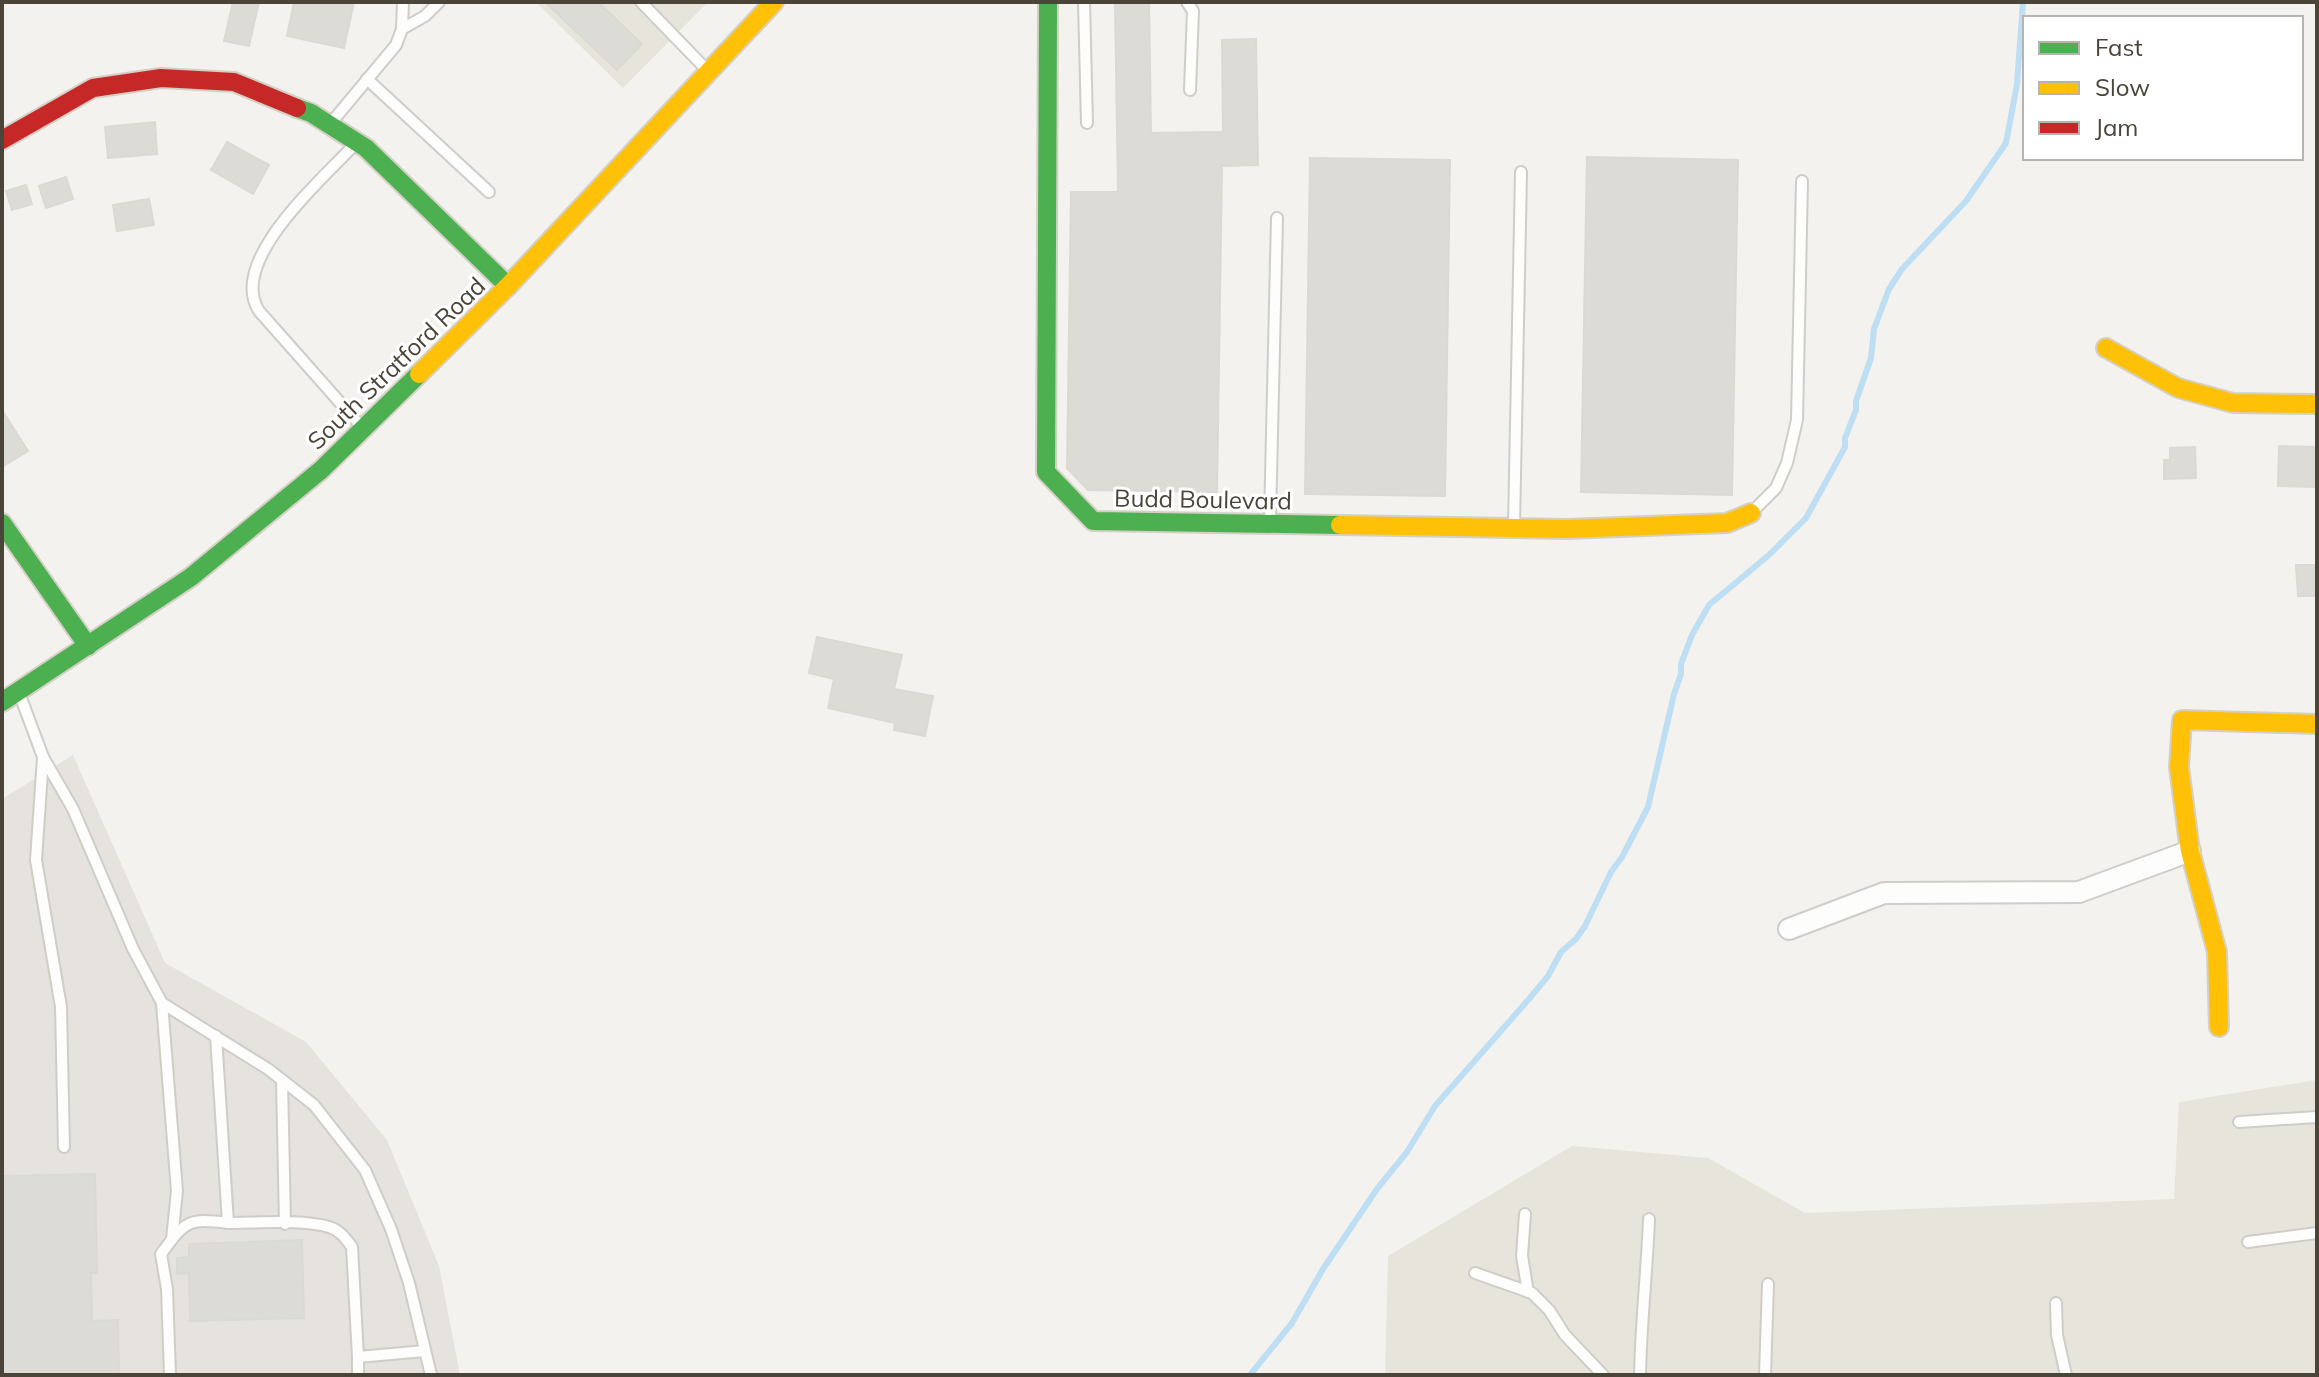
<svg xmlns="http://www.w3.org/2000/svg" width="2319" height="1377" font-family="Mulish,sans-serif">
<rect width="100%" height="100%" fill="#f3f2ee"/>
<g fill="#e7e4db">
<polygon points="536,2 708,2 623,88"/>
<polygon points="2317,1080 2317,1375 1385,1375 1388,1256 1572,1146 1708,1158 1805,1213 2174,1199 2179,1102"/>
</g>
<polygon fill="#e6e2dd" points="73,755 165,963 306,1042 387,1140 439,1266 460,1375 2,1375 2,799"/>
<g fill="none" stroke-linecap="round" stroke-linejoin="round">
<polyline stroke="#bddef3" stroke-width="6" points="1250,1375 1292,1323 1323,1269 1377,1189 1407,1152 1435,1106 1529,999 1548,976 1561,952 1576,939 1585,926 1611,872 1622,857 1648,807 1674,694 1681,674 1681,664 1692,635 1709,605 1769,555 1806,518 1845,447 1845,438 1856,410 1856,401 1871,358 1874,329 1889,289 1902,269 1966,201 2006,143 2017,84 2023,2"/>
</g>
<g fill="#dddbd6" stroke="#dcd9d4" stroke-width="2">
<polygon points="233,2 259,2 249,46 224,41"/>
<polygon points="294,2 354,2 344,48 287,36"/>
<polygon points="545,2 598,2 642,44 617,70"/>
<polygon points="1115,2 1149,2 1151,133 1223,132 1222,40 1256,39 1258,165 1222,166 1217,492 1088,490 1067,468 1071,192 1118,192"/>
<polygon points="155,122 157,154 108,158 105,127"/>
<polygon points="227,142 269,165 253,194 211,170"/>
<polygon points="1587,157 1738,160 1732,495 1581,492"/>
<polygon points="1310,158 1450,160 1445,496 1305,494"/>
<polygon points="66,177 73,199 46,208 39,186"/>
<polygon points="26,185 32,204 12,210 6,191"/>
<polygon points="149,199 154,225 117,231 113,205"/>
<polygon points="2,410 28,451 2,467"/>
<polygon points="2279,446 2316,447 2316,487 2278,486"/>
<polygon points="2195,447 2196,478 2164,479 2164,460 2170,460 2170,448"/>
<polygon points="2296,565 2317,565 2317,596 2298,596"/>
<polygon points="817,637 902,655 894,689 933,696 925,736 894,730 895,723 828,708 834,679 809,673"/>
<polygon points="95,1174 97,1273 91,1273 92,1321 118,1320 119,1375 2,1375 2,1176"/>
<polygon points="302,1240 304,1318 190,1321 189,1273 177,1274 177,1258 189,1257 189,1244"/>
</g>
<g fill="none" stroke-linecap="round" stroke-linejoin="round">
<g stroke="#cfcdc8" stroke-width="14">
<g id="lane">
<polyline points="641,2 706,69"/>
<polyline points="1084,2 1087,123"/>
<polyline points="1187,2 1193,11 1190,90"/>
<polyline points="402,29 425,16 439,2"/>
<polyline points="367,79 489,192"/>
<polyline points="331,123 396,45 402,29 403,2"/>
<path d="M 354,145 C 322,180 227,261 259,311 L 359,424"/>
<polyline points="1754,510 1776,488 1787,463 1797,420 1802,181"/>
<polyline points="1270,520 1277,218"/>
<polyline points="1514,526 1521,172"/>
<polyline points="21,698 43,757 36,860 61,1007 64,1147"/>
<polyline points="43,757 73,809 133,949 162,1003 268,1069 314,1105 365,1170 391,1229 409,1283 431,1375"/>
<polyline points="162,1003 177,1191 172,1239"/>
<polyline points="282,1080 285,1224"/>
<polyline points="2239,1122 2317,1117"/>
<polyline points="1525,1214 1522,1256 1528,1292"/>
<path d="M 228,1223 C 257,1223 303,1219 329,1227 C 340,1230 346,1239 352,1247 L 358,1357"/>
<polyline points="2248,1242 2317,1233"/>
<polyline points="1475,1273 1532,1293 1549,1310 1565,1335 1603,1375"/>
<polyline points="2056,1303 2057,1335 2066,1375"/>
<path d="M 170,1375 L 167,1289 L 161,1254 C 185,1221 188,1218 228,1223 L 216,1036"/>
<polyline points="358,1375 358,1357 425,1351"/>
<path d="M 1640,1375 C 1641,1322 1647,1271 1649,1219"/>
<polyline points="1765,1375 1768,1284"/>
</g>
</g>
<g stroke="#cfcdc8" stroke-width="24">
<polyline id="street" points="1789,929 1884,893 2079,892 2190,851"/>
</g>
<g stroke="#d4d0c6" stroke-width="22">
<g id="fast">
<polyline points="1048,2 1046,472 1093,521 1340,525"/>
<polyline points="297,108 311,113 366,148 508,286"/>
<polyline points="2,523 88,646"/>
<polyline points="2,702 191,577 321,470 419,374"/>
</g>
</g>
<g stroke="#d4d0c6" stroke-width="22">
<g id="slow">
<polyline points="2106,348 2178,388 2233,403 2317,404"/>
<polyline points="419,374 508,286 774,2"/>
<polyline points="1340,525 1566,529 1727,523 1751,513"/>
<polyline points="2219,1027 2217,952 2190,851 2179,767 2182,720 2317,724"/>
</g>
</g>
<g stroke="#d4d0c6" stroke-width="22">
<polyline id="jam" points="2,140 93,88 161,78 234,82 297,108"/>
</g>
<use href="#lane" stroke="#fdfdfc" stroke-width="10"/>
<use href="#street" stroke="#fdfdfc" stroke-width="20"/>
<use href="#fast" stroke="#4caf50" stroke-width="18"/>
<use href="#slow" stroke="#ffc107" stroke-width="18"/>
<use href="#jam" stroke="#c62828" stroke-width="18"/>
</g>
<g text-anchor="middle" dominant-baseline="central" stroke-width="6" stroke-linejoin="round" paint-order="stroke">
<g font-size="24" fill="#4b4438" stroke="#fff">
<text transform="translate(396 363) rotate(-44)">South Stratford Road</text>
<text transform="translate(1203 499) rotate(1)">Budd Boulevard</text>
</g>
</g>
<rect width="2319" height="1377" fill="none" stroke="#4b4438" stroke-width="8"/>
<rect x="2023" y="16" width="280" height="144" fill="#ffffff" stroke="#b7b4af" stroke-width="2"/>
<rect x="2039" y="42" width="40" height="12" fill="#4caf50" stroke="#b7b4af" stroke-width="2"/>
<text x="2095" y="56" font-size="24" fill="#4b4438">Fast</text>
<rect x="2039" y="82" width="40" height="12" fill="#ffc107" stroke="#b7b4af" stroke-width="2"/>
<text x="2095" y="96" font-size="24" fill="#4b4438">Slow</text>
<rect x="2039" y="122" width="40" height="12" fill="#c62828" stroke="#b7b4af" stroke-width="2"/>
<text x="2095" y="136" font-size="24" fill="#4b4438">Jam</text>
</svg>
